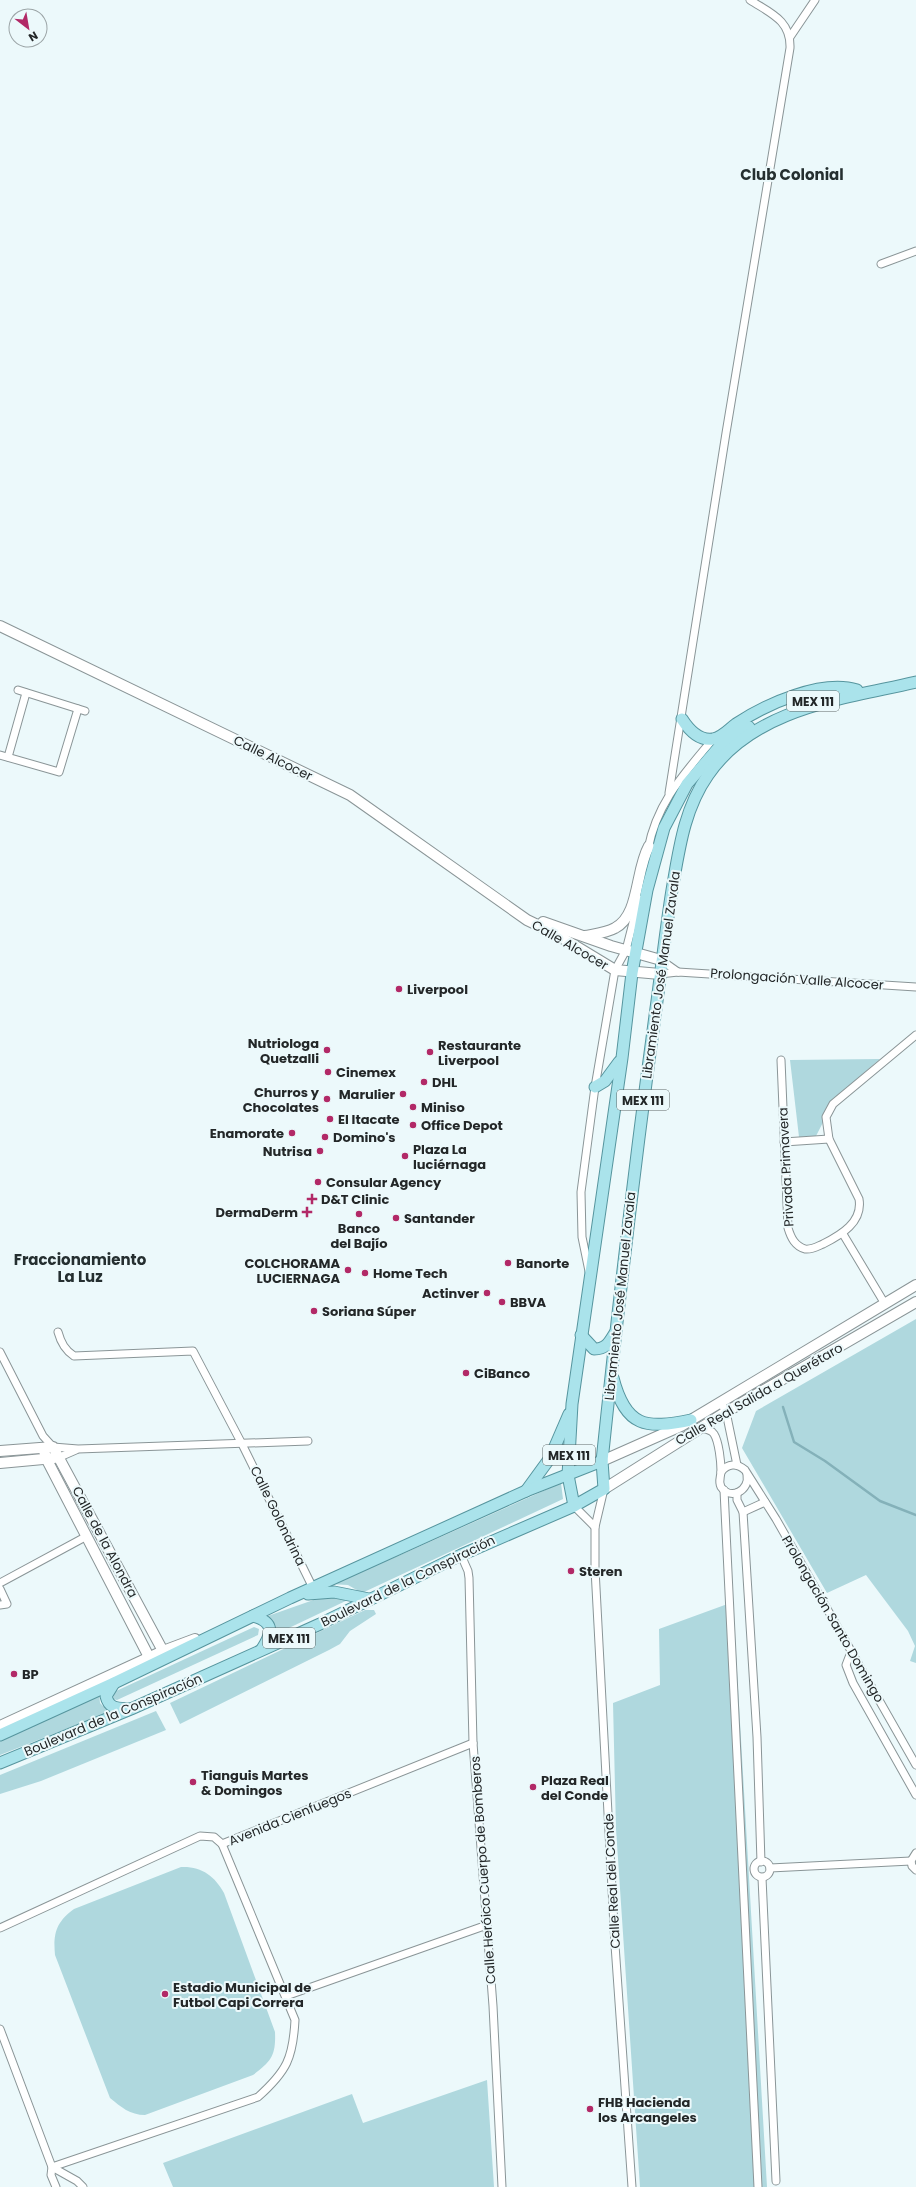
<svg xmlns="http://www.w3.org/2000/svg" width="916" height="2187" font-family="Poppins,sans-serif">
<rect width="100%" height="100%" fill="#ecf9fb"/>
<g fill="#afd8de">
<polygon points="880,1059 836,1097 816,1136 799,1137 790,1060"/>
<polygon points="916,1319 916,1663 910,1661 915,1646 908,1631 866,1575 827,1593 742,1448 756,1411"/>
<polygon points="561,1483 563,1499 362,1593 348,1585 329,1584 405,1553"/>
<polygon points="322,1597 352,1598 272,1636 265,1617"/>
<polygon points="733,1602 767,2187 640,2187 616,1829 613,1703 660,1685 659,1629"/>
<polygon points="365,1610 374,1610 376,1614 350,1631 340,1644 329,1650 180,1724 170,1703"/>
<polygon points="254,1627 259,1629 258,1635 117,1700 113,1699 114,1692"/>
<polygon points="99,1693 100,1703 109,1712 0,1755 0,1737"/>
<polygon points="156,1711 166,1730 41,1781 0,1794 0,1775"/>
<path d="M 181,1867 C 201,1866 215,1876 224,1893 L 275,2032 C 276,2056 271,2061 253,2075 L 145,2115 C 130,2115 121,2107 110,2098 L 55,1955 C 53,1934 56,1922 74,1909 Z"/>
<polygon points="487,2080 494,2187 173,2187 163,2163 352,2094 363,2123"/>
</g>
<g fill="none" stroke-linecap="round" stroke-linejoin="round">
<polyline stroke="#84b1b9" stroke-width="2.5" points="783,1407 794,1442 825,1461 880,1501 916,1515"/>
<g stroke="#8a9597" stroke-width="9">
<g id="street">
<polyline points="790,37 815,0"/>
<polyline points="881,264 916,251"/>
<polyline points="18,690 85,711"/>
<polyline points="0,755 59,772 78,709"/>
<polyline points="8,757 26,693"/>
<path d="M 669,793 L 726,433 L 790,48 C 791,20 770,13 750,0"/>
<path d="M 648,849 C 657,802 684,774 713,739"/>
<polyline points="661,960 678,972"/>
<polyline points="660,974 678,972 916,987"/>
<path d="M 781,1060 L 788,1228 C 791,1238 795,1246 805,1249 C 812,1250 818,1246 823,1244 C 841,1235 863,1222 859,1199 L 829,1139 L 826,1117 L 833,1104 L 916,1035"/>
<polyline points="784,1142 829,1139"/>
<polyline points="843,1234 885,1304"/>
<polyline points="589,1271 582,1237 581,1192 595,1087 615,970 626,950 639,899"/>
<path d="M 58,1332 C 61,1343 65,1350 74,1356 L 193,1351 L 242,1444 L 313,1588"/>
<polyline points="0,1352 43,1436 53,1447 78,1449 308,1441"/>
<polyline points="721,1403 726,1412 737,1465"/>
<path d="M 700,1428 C 705,1429 711,1429 714,1434 C 719,1442 721,1462 721,1471 C 721,1477 718,1481 721,1487 C 731,1501 750,1490 747,1475"/>
<polyline points="60,1457 76,1450"/>
<path d="M 721,1472 C 728,1463 737,1463 745,1470 L 776,1519 L 916,1765"/>
<polyline points="604,1489 595,1527 595,1569 615,1945 632,2187"/>
<polyline points="724,1490 758,2187"/>
<polyline points="737,1493 737,1500 743,1512 757,1737 761,1862"/>
<polyline points="574,1506 595,1527"/>
<polyline points="743,1512 765,1502"/>
<polyline points="461,1555 468,1571 469,1578 473,1743 493,2006 502,2187"/>
<polyline points="0,1583 87,1536"/>
<polyline points="0,1589 7,1604 0,1605"/>
<polyline points="851,1652 846,1665 853,1683 916,1795"/>
<polyline points="916,1853 911,1861 912,1866 916,1870"/>
<circle cx="762" cy="1869" r="8"/>
<polyline points="770,1868 911,1861"/>
<polyline points="762,1878 776,2181"/>
<polyline points="0,1928 200,1836 214,1837 222,1844 473,1743"/>
<polyline points="286,1996 487,1925"/>
<polyline points="0,2029 52,2167 77,2181 83,2187"/>
<path d="M 56,2187 L 51,2175 L 52,2167 L 258,2097 C 287,2071 293,2058 295,2020 L 222,1844"/>
</g>
</g>
<g stroke="#8a9597" stroke-width="12">
<g id="secondary">
<polyline points="0,626 350,795 527,920 554,933 615,970 660,974"/>
<polyline points="543,922 611,946 661,960"/>
<path d="M 585,936 C 595,934 606,933 615,928 C 640,915 635,871 649,846"/>
<polyline points="43,1448 47,1460 149,1657"/>
<polyline points="0,1451 53,1447 163,1651"/>
<polyline points="602,1461 681,1426 916,1285"/>
<polyline points="0,1463 54,1458"/>
<polyline points="604,1489 726,1412 916,1302"/>
<polyline points="0,1726 163,1651 195,1639"/>
</g>
</g>
<g stroke="#56959e" stroke-width="13">
<g id="primary">
<path d="M 682,719 C 689,730 699,741 713,739 C 723,737 729,729 736,724 C 766,704 822,679 857,690"/>
<polyline points="595,1087 605,1081 619,1062"/>
<path d="M 581,1335 L 594,1349 C 606,1349 609,1343 615,1333"/>
<path d="M 613,1378 C 626,1428 646,1429 691,1420"/>
<polyline points="526,1491 550,1458 569,1414"/>
<polyline points="574,1506 568,1475 572,1404 622,1058 632,973 647,890 664,828 687,784 719,747 749,727"/>
<polyline points="308,1594 334,1592 369,1599"/>
<path d="M 253,1616 C 274,1622 273,1632 262,1649"/>
<path d="M 114,1683 L 106,1696 C 109,1709 117,1708 129,1709"/>
<polyline points="0,1735 114,1683 290,1598 526,1491 602,1461"/>
<path d="M 0,1763 L 131,1709 L 320,1624 L 461,1555 L 574,1506 L 604,1489 L 602,1461 C 618,1307 636,1154 657,1001 C 662,964 666,927 672,890 C 679,850 684,809 708,775 C 754,708 843,699 916,682"/>
</g>
</g>
<use href="#street" stroke="#fff" stroke-width="7"/>
<use href="#secondary" stroke="#fff" stroke-width="10"/>
<use href="#primary" stroke="#aae3eb" stroke-width="11"/>
</g>
<g fill="#b22967" stroke="#ecf9fb" stroke-width="1.5">
<circle cx="399" cy="989" r="4"/>
<circle cx="327" cy="1050" r="4"/>
<circle cx="430" cy="1052" r="4"/>
<circle cx="328" cy="1072" r="4"/>
<circle cx="424" cy="1082" r="4"/>
<circle cx="403" cy="1094" r="4"/>
<circle cx="327" cy="1099" r="4"/>
<circle cx="413" cy="1107" r="4"/>
<circle cx="330" cy="1119" r="4"/>
<circle cx="413" cy="1125" r="4"/>
<circle cx="292" cy="1133" r="4"/>
<circle cx="325" cy="1137" r="4"/>
<circle cx="320" cy="1151" r="4"/>
<circle cx="405" cy="1156" r="4"/>
<circle cx="318" cy="1182" r="4"/>
<path d="M310 1193h4v4h4v4h-4v4h-4v-4h-4v-4h4z"/>
<path d="M305 1206h4v4h4v4h-4v4h-4v-4h-4v-4h4z"/>
<circle cx="359" cy="1214" r="4"/>
<circle cx="396" cy="1218" r="4"/>
<circle cx="508" cy="1263" r="4"/>
<circle cx="348" cy="1270" r="4"/>
<circle cx="365" cy="1273" r="4"/>
<circle cx="487" cy="1293" r="4"/>
<circle cx="502" cy="1302" r="4"/>
<circle cx="314" cy="1311" r="4"/>
<circle cx="466" cy="1373" r="4"/>
<circle cx="571" cy="1571" r="4"/>
<circle cx="14" cy="1674" r="4"/>
<circle cx="193" cy="1782" r="4"/>
<circle cx="533" cy="1787" r="4"/>
<circle cx="165" cy="1994" r="4"/>
<circle cx="590" cy="2109" r="4"/>
</g>
<g text-anchor="middle" dominant-baseline="central" stroke-width="4" stroke-linejoin="round" paint-order="stroke">
<g fill="#ecf9fb" stroke="#5f6667" stroke-width="1">
<rect x="787" y="691" width="52" height="20" rx="3"/>
<rect x="617" y="1090" width="52" height="20" rx="3"/>
<rect x="543" y="1445" width="52" height="20" rx="3"/>
<rect x="263" y="1628" width="52" height="20" rx="3"/>
</g>
<g font-size="12" font-weight="bold" fill="#232728">
<text x="813" y="701">MEX 111</text>
<text x="643" y="1100">MEX 111</text>
<text x="569" y="1455">MEX 111</text>
<text x="289" y="1638">MEX 111</text>
</g>
<g font-size="13" fill="#232728" stroke="#ecf9fb">
<text transform="translate(273 758) rotate(26)">Calle Alcocer</text>
<text transform="translate(570 945) rotate(30)">Calle Alcocer</text>
<text transform="translate(661 975) rotate(-82)">Libramiento José Manuel Zavala</text>
<text transform="translate(797 979) rotate(4)">Prolongación Valle Alcocer</text>
<text transform="translate(786 1167) rotate(-93)">Privada Primavera</text>
<text transform="translate(620 1296) rotate(-84)">Libramiento José Manuel Zavala</text>
<text transform="translate(759 1394) rotate(-30)">Calle Real Salida a Querétaro</text>
<text transform="translate(278 1516) rotate(64)">Calle Golondrina</text>
<text transform="translate(105 1542) rotate(62)">Calle de la Alondra</text>
<text transform="translate(408 1581) rotate(-26)">Boulevard de la Conspiración</text>
<text transform="translate(833 1619) rotate(60)">Prolongación Santo Domingo</text>
<text transform="translate(113 1715) rotate(-23)">Boulevard de la Conspiración</text>
<text transform="translate(290 1817) rotate(-22)">Avenida Cienfuegos</text>
<text transform="translate(483 1870) rotate(-94)">Calle Heróico Cuerpo de Bomberos</text>
<text transform="translate(612 1881) rotate(-93)">Calle Real del Conde</text>
</g>
<g font-size="13" font-weight="bold" fill="#232728" stroke="#ecf9fb" text-anchor="start">
<text x="407" y="989">Liverpool</text>
<text x="319" y="1043" text-anchor="end">Nutriologa<tspan x="319" dy="15">Quetzalli</tspan></text>
<text x="438" y="1045">Restaurante<tspan x="438" dy="15">Liverpool</tspan></text>
<text x="336" y="1072">Cinemex</text>
<text x="432" y="1082">DHL</text>
<text x="319" y="1092" text-anchor="end">Churros y<tspan x="319" dy="15">Chocolates</tspan></text>
<text x="395" y="1094" text-anchor="end">Marulier</text>
<text x="421" y="1107">Miniso</text>
<text x="338" y="1119">El Itacate</text>
<text x="421" y="1125">Office Depot</text>
<text x="284" y="1133" text-anchor="end">Enamorate</text>
<text x="333" y="1137">Domino's</text>
<text x="413" y="1149">Plaza La<tspan x="413" dy="15">luciérnaga</tspan></text>
<text x="312" y="1151" text-anchor="end">Nutrisa</text>
<text x="326" y="1182">Consular Agency</text>
<text x="321" y="1199">D&amp;T Clinic</text>
<text x="298" y="1212" text-anchor="end">DermaDerm</text>
<text x="404" y="1218">Santander</text>
<text x="359" y="1228" text-anchor="middle">Banco<tspan x="359" dy="15">del Bajío</tspan></text>
<text x="340" y="1263" text-anchor="end">COLCHORAMA<tspan x="340" dy="15">LUCIERNAGA</tspan></text>
<text x="516" y="1263">Banorte</text>
<text x="373" y="1273">Home Tech</text>
<text x="479" y="1293" text-anchor="end">Actinver</text>
<text x="510" y="1302">BBVA</text>
<text x="322" y="1311">Soriana Súper</text>
<text x="474" y="1373">CiBanco</text>
<text x="579" y="1571">Steren</text>
<text x="22" y="1674">BP</text>
<text x="201" y="1775">Tianguis Martes<tspan x="201" dy="15">&amp; Domingos</tspan></text>
<text x="541" y="1780">Plaza Real<tspan x="541" dy="15">del Conde</tspan></text>
<text x="173" y="1987">Estadio Municipal de<tspan x="173" dy="15">Futbol Capi Correra</tspan></text>
<text x="598" y="2102">FHB Hacienda<tspan x="598" dy="15">los Arcangeles</tspan></text>
</g>
<g font-size="15" font-weight="bold" fill="#252f30" stroke="#ecf9fb">
<text x="792" y="174">Club Colonial</text>
<text x="80" y="1259">Fraccionamiento<tspan x="80" dy="17">La Luz</tspan></text>
</g>
</g>
<g transform="translate(28 28) rotate(149)"><circle r="19" fill="#ecf9fb" stroke="#9ca5a7"/>
<path d="M0-3L7 15L0 10L-7 15Z" fill="#b22967"/>
<text y="-6" font-size="11" font-weight="bold" text-anchor="middle" fill="#232728">N</text>
</g>
</svg>
